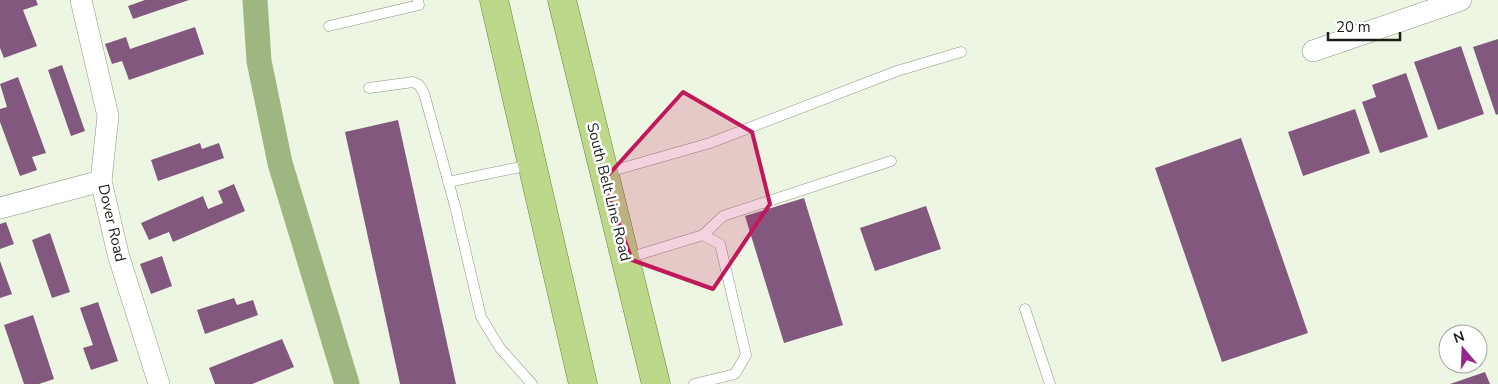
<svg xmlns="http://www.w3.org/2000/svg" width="1498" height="384" font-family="'Nunito Sans',sans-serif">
<rect width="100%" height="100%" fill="#edf6e2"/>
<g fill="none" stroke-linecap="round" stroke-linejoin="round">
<polyline stroke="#a0b681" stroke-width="25" points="255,0 259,61 280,163 347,384"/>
</g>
<g fill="#83587e">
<polygon points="0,0 36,0 38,5 23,10 37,46 4,58 0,48"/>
<polygon points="145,0 189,0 133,19 128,6"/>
<polygon points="195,27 204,54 129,80 122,61 112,64 105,44 126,37 130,49"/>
<polygon points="1498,39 1498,114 1496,115 1473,47"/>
<polygon points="1461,46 1484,114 1438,130 1414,62"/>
<polygon points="62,65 85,131 71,136 48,70"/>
<polygon points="1406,73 1428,137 1380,153 1362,102 1376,97 1372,85"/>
<polygon points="18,77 46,153 32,157 37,170 20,176 0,122 0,109 7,107 0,84"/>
<polygon points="1355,109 1370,153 1303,176 1288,132"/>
<polygon points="398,120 456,384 400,384 345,132"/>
<polygon points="1241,138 1308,333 1222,362 1155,168"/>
<polygon points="200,143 202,149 219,143 224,158 158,181 151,160"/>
<polygon points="234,184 245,211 173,242 169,232 149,240 141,223 203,196 208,209 223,203 218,191"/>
<polygon points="804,198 843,325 784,343 745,216"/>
<polygon points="926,206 941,249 875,271 860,228"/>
<polygon points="6,222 14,244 0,249 0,224"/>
<polygon points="50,233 70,292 52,298 32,240"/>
<polygon points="162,256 172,286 151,294 140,264"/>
<polygon points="0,261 12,294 0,298"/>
<polygon points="234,298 237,305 253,300 258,315 205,334 197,310"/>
<polygon points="98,302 118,361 91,370 83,348 93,345 80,308"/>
<polygon points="33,315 54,379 39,384 24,384 4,325"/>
<polygon points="282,339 294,367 252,384 215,384 209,368"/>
<polygon points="1485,372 1490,384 1450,384"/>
</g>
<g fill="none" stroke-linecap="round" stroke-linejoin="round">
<g stroke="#8d9583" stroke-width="11">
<g id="lane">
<polyline points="329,26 419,5 418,0"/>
<polyline points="369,88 413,82 419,85 424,93 455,206 481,317 500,348 532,384"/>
<polyline points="605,173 710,143 897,71 961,52"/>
<polyline points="448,182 530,165"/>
<polyline points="703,235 723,216 891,161"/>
<polyline points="625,259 703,235 720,244 746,355 735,374 694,384"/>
<polyline points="1025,309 1050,384"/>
</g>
</g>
<g stroke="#8d9583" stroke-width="22">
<g id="street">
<polyline points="81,0 108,116 101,181 118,254 159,384"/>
<polyline points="1313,51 1461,0"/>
<polyline points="0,208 101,181"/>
</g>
</g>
<g stroke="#688531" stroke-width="29">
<g id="primary">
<polyline points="494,0 583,384"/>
<polyline points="562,0 656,384"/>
</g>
</g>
<use href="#lane" stroke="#fff" stroke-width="10"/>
<use href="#street" stroke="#fff" stroke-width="21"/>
<use href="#primary" stroke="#bdd78b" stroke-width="28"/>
</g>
<path fill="#c2185b" fill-opacity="0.2" stroke="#c2185b" stroke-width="4" stroke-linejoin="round" d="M 683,92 L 752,132 L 770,204 L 713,289 L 632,260 L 603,181 Z"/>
<g text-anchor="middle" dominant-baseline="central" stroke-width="5" stroke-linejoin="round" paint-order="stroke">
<g font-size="15" fill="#1c1f18" stroke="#fff">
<text transform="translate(609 192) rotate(76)">South Belt Line Road</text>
<text transform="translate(112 223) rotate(77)">Dover Road</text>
</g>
</g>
<g transform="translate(1463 349) rotate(341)"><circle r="24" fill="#ffffff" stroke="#a4a5a3"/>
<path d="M0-4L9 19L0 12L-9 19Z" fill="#93298c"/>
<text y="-8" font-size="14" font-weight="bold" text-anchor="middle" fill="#1c1f18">N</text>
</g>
<path d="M1328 32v8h72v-8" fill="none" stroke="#1c1f18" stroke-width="2.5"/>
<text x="1336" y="32" font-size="15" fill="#1c1f18" stroke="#ffffff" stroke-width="4" paint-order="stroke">20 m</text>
</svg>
